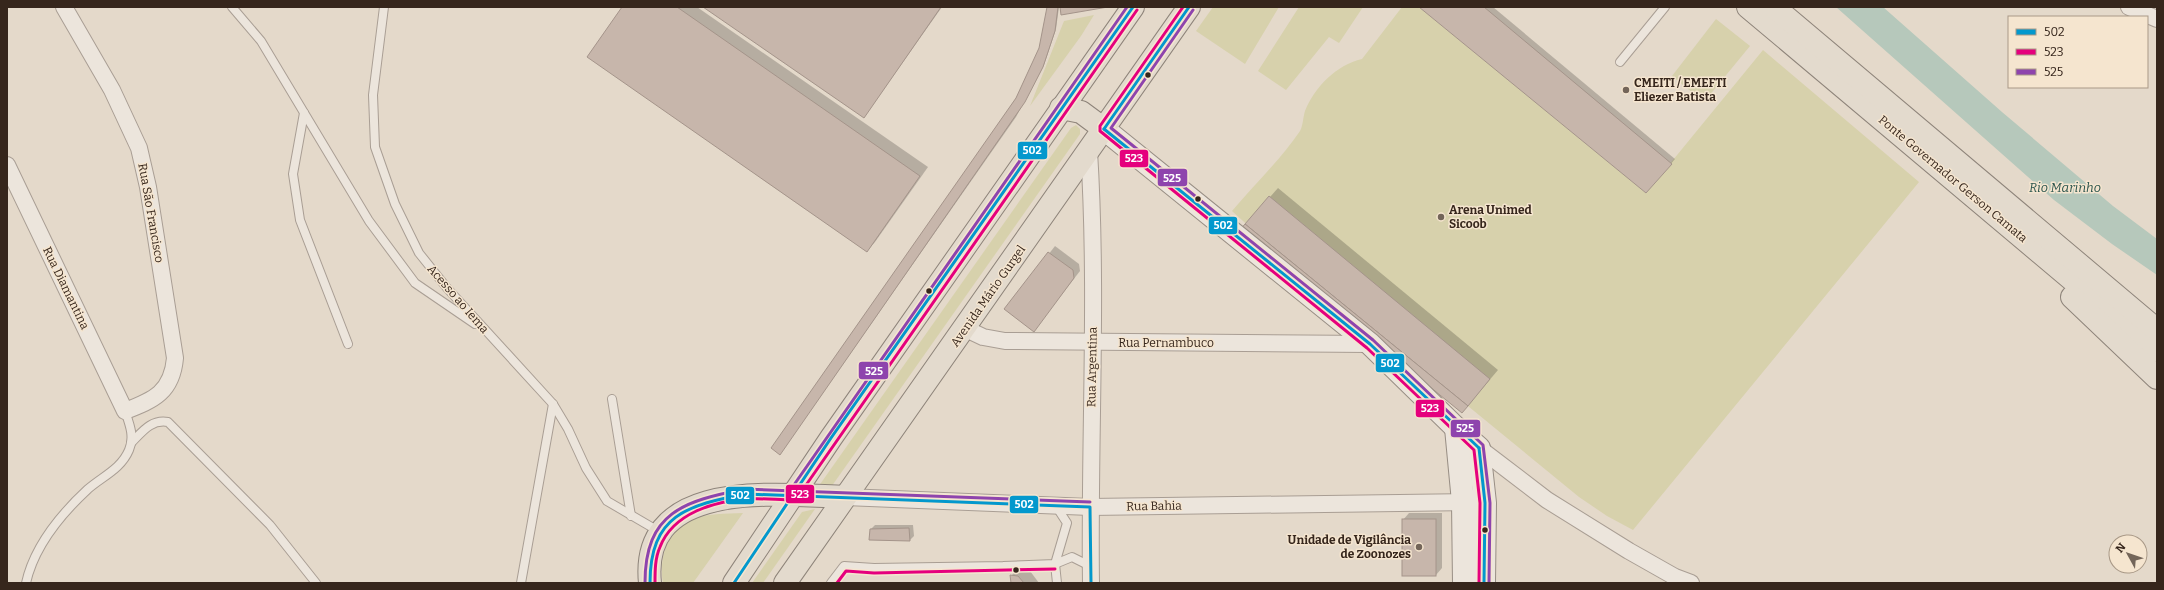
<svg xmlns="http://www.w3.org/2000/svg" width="2164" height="590" font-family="Bitter,serif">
<rect width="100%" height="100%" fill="#e4d9ca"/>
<g fill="#d7d1ac">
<polygon points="1213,7 1279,7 1245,64 1196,31"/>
<polygon points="1299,7 1363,7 1339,43 1329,37 1286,90 1258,71"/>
<path d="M 1402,7 L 1419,7 L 1646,193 L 1763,50 L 1919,182 L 1633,530 L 1607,516 L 1579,497 L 1254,231 L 1232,211 C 1253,186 1282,158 1300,131 C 1303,126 1303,117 1305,111 C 1315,87 1336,65 1362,59 Z"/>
<polygon points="1094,15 1081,36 1030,106 1064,21"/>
<polygon points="1716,19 1750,46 1704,102 1672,76"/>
<polygon points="1076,125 1080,129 1080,134 829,490 816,490 1071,128"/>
<polygon points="815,509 763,583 752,583 802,512"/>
<path d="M 743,513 L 693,583 L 663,583 C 659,559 666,531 690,520 C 706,513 726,514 743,513 Z"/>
</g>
<polygon fill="#b6c8bb" points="1836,7 1883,7 2002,112 2113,206 2157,239 2157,275 2112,244 2054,200"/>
<g fill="#0003">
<polygon points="623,7 697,7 928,167 875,242 867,251"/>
<polygon points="705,7 942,7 864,117"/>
<polygon points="1048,7 1059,7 1056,29 1044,65 1016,117 782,451 1016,98 1040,48"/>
<polygon points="1421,7 1493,7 1675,159 1650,188"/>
<polygon points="1278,188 1498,370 1470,403 1246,224"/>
<polygon points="1055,246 1079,264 1080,271 1034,330 1006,309"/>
<polygon points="1409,513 1442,513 1442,568 1436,575 1403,520"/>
<polygon points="875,525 913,525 914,536 910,540 871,529"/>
<polygon points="1020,567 1027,567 1039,583 1012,583 1011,576"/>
</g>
<g fill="#c7b6ab" stroke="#a4948a">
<polygon points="622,7 677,7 920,176 867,252 587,57"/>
<polygon points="703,7 941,7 864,118"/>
<polygon points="1047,7 1058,7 1055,31 1043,67 1025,102 780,455 771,448 1016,98 1039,48"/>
<polygon points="1060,7 1108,7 1061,15"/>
<polygon points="1419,7 1484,7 1672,164 1646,193"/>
<polygon points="1269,196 1490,379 1468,406 1245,224"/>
<polygon points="1245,224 1468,406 1462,413 1239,231"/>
<polygon points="1048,252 1073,270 1074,278 1034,332 1004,309"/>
<rect x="1402" y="519" width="34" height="57"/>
<polygon points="909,528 910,541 869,540 870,529"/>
<polygon points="1010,575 1018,576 1024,583 1011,583"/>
</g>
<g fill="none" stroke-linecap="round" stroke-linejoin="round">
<g stroke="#a99e94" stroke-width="10">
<g id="lane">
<polyline points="232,7 261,41 369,221 415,283 475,324"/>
<polyline points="384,7 373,95 375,147 395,204 419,253 447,288 553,404 568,429 586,468 607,501 660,532"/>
<polyline points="1620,62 1665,7"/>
<polyline points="304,113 293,174 300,220 348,344"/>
<polyline points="612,399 631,516"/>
<path d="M 131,443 C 142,432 151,419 168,422 L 270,525 L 316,583"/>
<polyline points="1056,506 1067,523 1055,564 1057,583"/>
<path d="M 26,583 C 34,547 61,514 88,489 C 103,476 121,469 129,450 C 135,436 129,423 125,411"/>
<polyline points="521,583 553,404"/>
<polyline points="831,583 844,566 874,568 1003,566 1055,564 1072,557 1090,566"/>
</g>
</g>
<g stroke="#a99e94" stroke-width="18">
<g id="street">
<polyline points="2129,7 2157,19"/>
<path d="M 1089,151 C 1098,295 1089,439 1091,583"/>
<path d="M 7,165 L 125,411 C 154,400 172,392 175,358 L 148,187 L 139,148 L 112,90 L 64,7"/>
<polyline points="964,328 983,337 1005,341 1370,344"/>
<polyline points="1479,448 1547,500 1629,551 1675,577 1691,583"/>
<polyline points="845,497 1090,507 1473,502"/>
</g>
</g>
<g stroke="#988e84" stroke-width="24">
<g id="secondary">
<polyline points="1104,129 1370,344 1456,428 1479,448 1485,503 1484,583"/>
<polyline points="1456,428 1463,502 1464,583"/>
</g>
</g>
<g stroke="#8e847a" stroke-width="24">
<g id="primary">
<polyline points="1748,7 2157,351"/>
<polyline points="1774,7 2157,330"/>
<polyline points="1061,108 1081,112 1104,129"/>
<polyline points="2072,297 2157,378"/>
<path d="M 650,583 C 639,477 779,495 845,497"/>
<polyline points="734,583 831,438 1133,7"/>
<polyline points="785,583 1189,7"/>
</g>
</g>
<use href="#lane" stroke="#ece5dc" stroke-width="8"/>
<use href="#street" stroke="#ece5dc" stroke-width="16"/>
<use href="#secondary" stroke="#ece5dc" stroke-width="22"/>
<use href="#primary" stroke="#e3dacd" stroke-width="22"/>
<g stroke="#f5e5cf" stroke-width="6">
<g id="bus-1">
<polyline points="1104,129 1370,344 1479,448"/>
<polyline points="1104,129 1189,7"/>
<polyline points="1479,448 1485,503 1484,583"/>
<path d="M 650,583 C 650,515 687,505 746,494 L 1090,507 L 1091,583"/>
<polyline points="734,583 831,438 1133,7"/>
</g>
</g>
<g stroke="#f5e5cf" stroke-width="6">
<g id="bus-2">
<polyline points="1183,7 1100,126 1100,131 1367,348 1474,450 1480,503 1479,583"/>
<path d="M 655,583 C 655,571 655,558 660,547 C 673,513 715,501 747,499 C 763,498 778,500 793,500 L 797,498 L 1137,10"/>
<polyline points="837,583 846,571 874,573 1055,569"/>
</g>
</g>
<g stroke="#f5e5cf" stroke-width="6">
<g id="bus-3">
<polyline points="1193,10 1111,128 1373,340 1483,445 1490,503 1489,583"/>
<polyline points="789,492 1127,7"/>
<path d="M 645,583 C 645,512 684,501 745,489 L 1090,502"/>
</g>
</g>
<use href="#bus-1" stroke="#0398cd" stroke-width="3"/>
<use href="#bus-2" stroke="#e5007d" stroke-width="3"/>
<use href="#bus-3" stroke="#8e44ad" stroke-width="3"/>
</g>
<g fill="#36261c" stroke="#f5e5cf" stroke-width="1.5">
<circle cx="1148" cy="75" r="3.5"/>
<circle cx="1198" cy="199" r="3.5"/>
<circle cx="929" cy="291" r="3.5"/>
<circle cx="1485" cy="530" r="3.5"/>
<circle cx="1016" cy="570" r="3.5"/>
</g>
<g fill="#736559" stroke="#f5e5cf" stroke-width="1.5">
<circle cx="1626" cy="90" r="4"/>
<circle cx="1441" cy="217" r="4"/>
<circle cx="1419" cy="547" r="4"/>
</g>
<g text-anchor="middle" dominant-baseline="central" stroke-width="3" stroke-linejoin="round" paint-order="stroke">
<g font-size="12" font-weight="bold" fill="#36261c" stroke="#f5e5cf" text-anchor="start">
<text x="1634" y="83">CMEITI / EMEFTI<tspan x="1634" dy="14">Eliezer Batista</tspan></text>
<text x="1449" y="210">Arena Unimed<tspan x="1449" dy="14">Sicoob</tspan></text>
<text x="1411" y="540" text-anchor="end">Unidade de Vigilância<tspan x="1411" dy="14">de Zoonozes</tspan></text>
</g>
<g font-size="12" fill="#36261c" stroke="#f5e5cf">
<text transform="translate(1953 179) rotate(40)">Ponte Governador Gerson Camata</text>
<text transform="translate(151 213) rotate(80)">Rua São Francisco</text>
<text transform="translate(66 288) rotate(64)">Rua Diamantina</text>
<text transform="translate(988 296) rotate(-55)">Avenida Mário Gurgel</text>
<text transform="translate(458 299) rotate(49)">Acesso ao Iema</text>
<text x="1166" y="343">Rua Pernambuco</text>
<text transform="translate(1092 367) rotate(-89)">Rua Argentina</text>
<text transform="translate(1154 506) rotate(-1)">Rua Bahia</text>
</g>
<g font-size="13" font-style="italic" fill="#2c564e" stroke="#f5e5cf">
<text x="2065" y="187">Rio Marinho</text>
</g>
</g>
<g stroke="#f5e5cf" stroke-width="1.5">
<rect x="1017" y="141" width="31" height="19" rx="4" fill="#0398cd"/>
<rect x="1119" y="149" width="30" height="19" rx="4" fill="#e5007d"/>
<rect x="1157" y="168" width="31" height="19" rx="4" fill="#8e44ad"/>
<rect x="1208" y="216" width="30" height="19" rx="4" fill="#0398cd"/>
<rect x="1375" y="353" width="30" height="20" rx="4" fill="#0398cd"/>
<rect x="858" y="361" width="31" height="19" rx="4" fill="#8e44ad"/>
<rect x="1415" y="399" width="30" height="19" rx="4" fill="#e5007d"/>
<rect x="1450" y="419" width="31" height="19" rx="4" fill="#8e44ad"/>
<rect x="785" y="484" width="30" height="20" rx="4" fill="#e5007d"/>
<rect x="725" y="486" width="30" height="19" rx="4" fill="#0398cd"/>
<rect x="1009" y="495" width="30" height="19" rx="4" fill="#0398cd"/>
</g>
<g font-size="11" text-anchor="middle" font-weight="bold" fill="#fff">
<text x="1032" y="154">502</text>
<text x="1134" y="162">523</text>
<text x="1172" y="182">525</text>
<text x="1223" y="229">502</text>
<text x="1390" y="367">502</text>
<text x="874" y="375">525</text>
<text x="1430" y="412">523</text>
<text x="1465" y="432">525</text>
<text x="800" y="498">523</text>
<text x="740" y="499">502</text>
<text x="1024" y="508">502</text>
</g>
<rect width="2164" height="590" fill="none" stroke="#36261c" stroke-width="16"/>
<rect x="2008" y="16" width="140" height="72" fill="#f5e5cf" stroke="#a99987"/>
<rect x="2016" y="29" width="20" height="6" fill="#0398cd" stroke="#a99987"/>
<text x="2044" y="36" font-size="12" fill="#36261c">502</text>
<rect x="2016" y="49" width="20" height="6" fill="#e5007d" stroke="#a99987"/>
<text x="2044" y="56" font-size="12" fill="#36261c">523</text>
<rect x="2016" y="69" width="20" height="6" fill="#8e44ad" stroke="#a99987"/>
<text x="2044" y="76" font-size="12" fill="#36261c">525</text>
<g transform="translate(2128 554) rotate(310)"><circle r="19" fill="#f5e5cf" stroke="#a99987"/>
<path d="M0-3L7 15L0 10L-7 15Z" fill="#736559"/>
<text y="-6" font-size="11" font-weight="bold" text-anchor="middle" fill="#36261c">N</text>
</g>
</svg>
